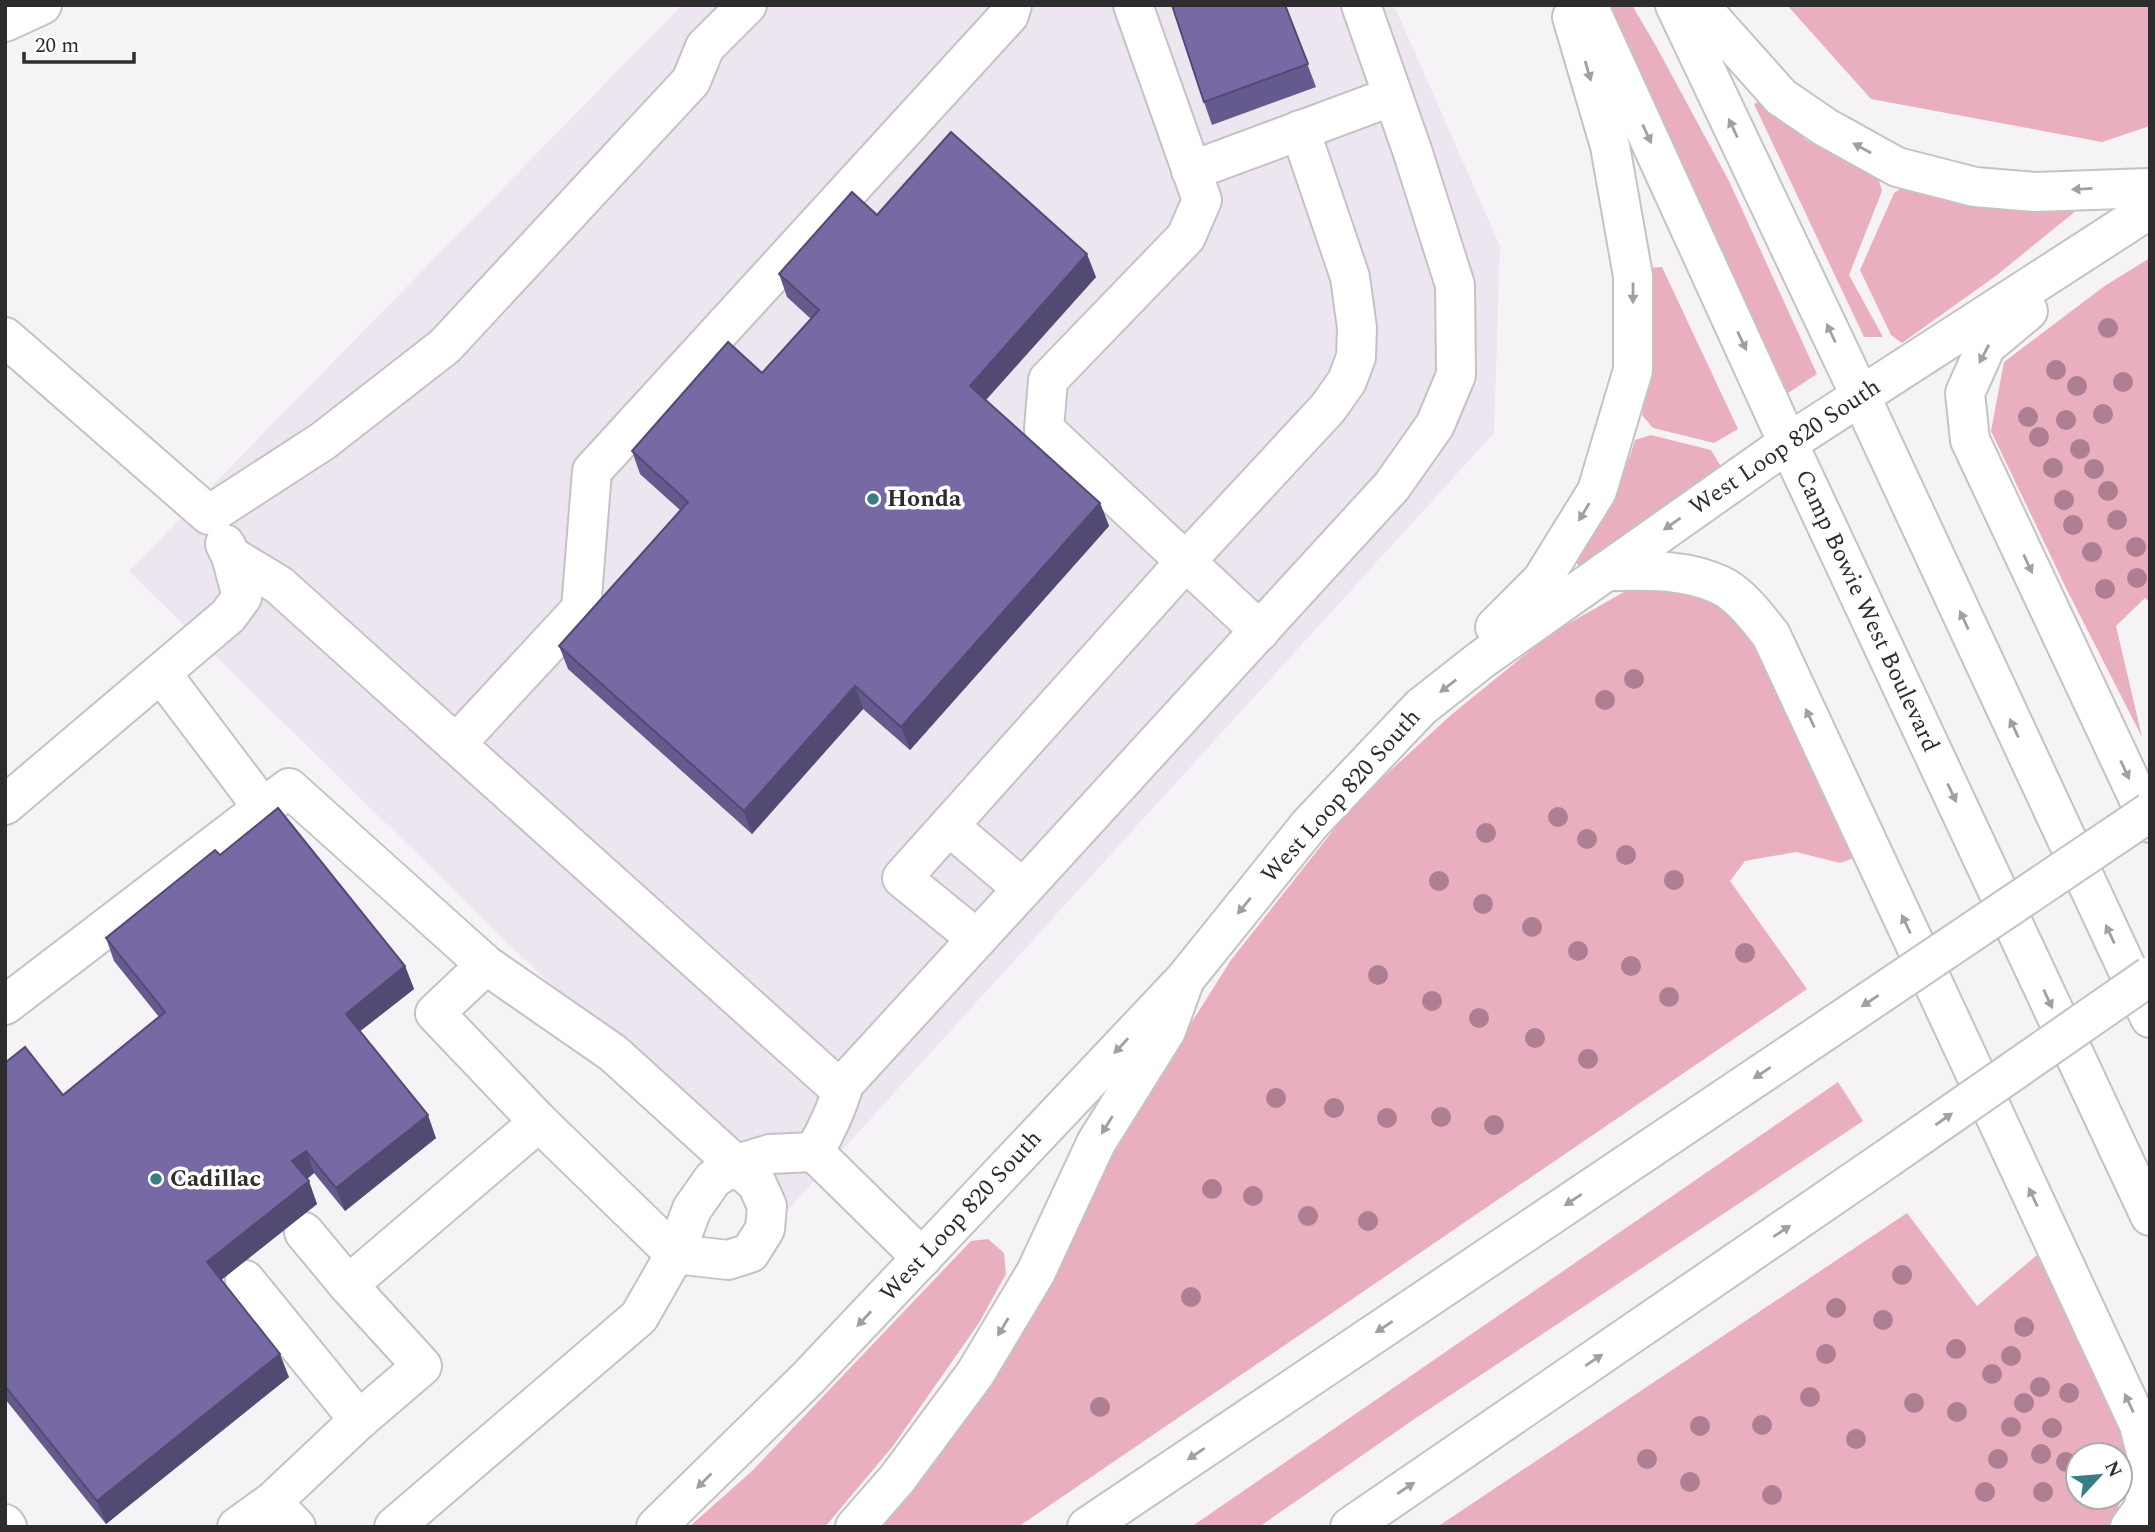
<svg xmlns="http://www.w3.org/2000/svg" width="2155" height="1532" font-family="Spectral,serif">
<rect width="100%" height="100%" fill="#f6f3f7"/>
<polygon fill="#ede5f0" points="682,5 1394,5 1500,246 1494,433 784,1214 129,571"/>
<g fill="#e9afbe" fill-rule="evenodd">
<polygon points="1608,5 1632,5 1656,46 1729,181 1817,374 1788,393 1676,158 1651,93"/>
<polygon points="1787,5 2150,5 2150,126 2102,142 1871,99"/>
<polygon points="1761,100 1806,140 1853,166 1878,177 1882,191 1849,275 1883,337 1864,337 1754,104"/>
<polygon points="1906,185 2040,211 2077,210 1997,275 1902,343 1891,335 1860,270 1894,193"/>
<polygon points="2150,258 2150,603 2145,598 2116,626 2142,737 2066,588 1991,431 2004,362 2106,285"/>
<polygon points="1662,267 1738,429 1714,443 1653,428 1642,415 1649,362 1647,268"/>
<path d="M 1651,435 L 1711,450 L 1723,470 L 1580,567 L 1575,561 C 1599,522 1622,485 1635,440 Z"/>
<polygon points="1668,587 1733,611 1759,657 1854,858 1840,863 1796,852 1745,861 1730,881 1807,989 1018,1527 875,1527 1001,1365 1130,1120 1231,960 1354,804 1451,715 1552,633 1624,592"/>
<polygon points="1838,1082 1863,1121 1416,1418 1259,1527 1191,1527"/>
<path d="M 1907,1213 L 1977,1306 L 2037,1255 L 2127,1444 L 2127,1485 L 2112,1522 L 2106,1527 L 1437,1527 ZM 2078,1455 L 2120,1455 L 2120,1497 L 2078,1497 Z"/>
<polygon points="988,1239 1004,1253 1006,1274 979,1323 893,1446 825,1527 689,1527 752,1471 971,1241"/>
</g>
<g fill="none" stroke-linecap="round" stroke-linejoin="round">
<g stroke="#c5c2c6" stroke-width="42">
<g id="minor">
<polyline points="1133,5 1202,200 1186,237 1048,380 1044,429 1260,631"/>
<polyline points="5,22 42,5"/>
<polyline points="1191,171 1393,96"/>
<polyline points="5,337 209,515 323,441 445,346 691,81 705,47 747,5"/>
<polyline points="231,556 279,585 842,1091"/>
<polyline points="161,673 263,808"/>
<polyline points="456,744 581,609 592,471 1009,15 1012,5"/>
<polyline points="5,805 228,616 242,597 231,556 225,544"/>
<polyline points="949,826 1023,889"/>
<polyline points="977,939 902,878 1186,561 1328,408 1347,381 1356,357 1357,328 1350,277 1300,130"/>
<polyline points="5,1005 289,788 486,965 435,1013 539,1122 675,1254 728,1260 750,1253 765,1229 767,1206 757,1184 613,1053 486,965"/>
<polyline points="814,1152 922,1258"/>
<polyline points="304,1232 348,1285"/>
<polyline points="245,1280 359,1420"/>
<polyline points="272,1502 359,1420 422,1366 348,1285 539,1122"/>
<polyline points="5,1524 7,1527"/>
<polyline points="237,1527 272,1502 296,1527"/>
<path d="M 394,1527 L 639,1317 L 675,1254 L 692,1209 L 713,1179 L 737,1164 L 770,1154 L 814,1152 C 827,1130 837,1109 844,1084 L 1392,486 L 1435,425 L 1456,375 L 1455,285 L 1412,150 L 1361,5"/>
</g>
</g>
<g stroke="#c5c2c6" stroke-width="42">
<g id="major">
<polyline points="1588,5 1788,443 2150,1216"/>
<polyline points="1675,5 1860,395 2150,1018"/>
<polyline points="1699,5 1781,97 1825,127 1897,167 1975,187 2035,192 2150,188"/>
<polyline points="2028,311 1986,346 1965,393 1970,440 2150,823"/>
<path d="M 1606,571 C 1645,571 1684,568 1720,585 C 1740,594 1758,619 1771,635 L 2139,1425 L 2150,1468"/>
<polyline points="1495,627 1542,580 1597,491 1633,370 1633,276 1610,146 1572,17"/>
<polyline points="656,1527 808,1378 1185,979 1310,824 1421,707 1482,659 1788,443 2150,209"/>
<polyline points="2130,1527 2143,1509 2150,1480"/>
</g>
</g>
<g stroke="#c5c2c6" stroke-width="42">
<g id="highway">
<polyline points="855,1527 897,1479 975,1374 1036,1272 1096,1143 1166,1031 1185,979"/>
<polyline points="1087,1527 1819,1035"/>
<polyline points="1350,1527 1888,1158"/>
</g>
</g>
<use href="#minor" stroke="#fff" stroke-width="38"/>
<use href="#major" stroke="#fff" stroke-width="38"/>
<use href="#highway" stroke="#fff" stroke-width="38"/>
<g stroke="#c5c2c6" stroke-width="42" stroke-linecap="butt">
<g id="highway-bridge">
<polyline points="1819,1035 2150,812"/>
<polyline points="1888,1158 2150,976"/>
</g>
</g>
<use href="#highway-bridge" stroke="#fff" stroke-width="38"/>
</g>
<g fill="#ae7e92">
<circle cx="2108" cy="328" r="10"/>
<circle cx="2056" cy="370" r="10"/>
<circle cx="2123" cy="382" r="10"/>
<circle cx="2077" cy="386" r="10"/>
<circle cx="2103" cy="414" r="10"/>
<circle cx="2028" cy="417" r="10"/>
<circle cx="2066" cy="420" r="10"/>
<circle cx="2039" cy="437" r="10"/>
<circle cx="2080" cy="449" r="10"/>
<circle cx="2053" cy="468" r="10"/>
<circle cx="2094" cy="469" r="10"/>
<circle cx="2108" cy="491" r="10"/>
<circle cx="2064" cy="500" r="10"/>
<circle cx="2117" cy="520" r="10"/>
<circle cx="2073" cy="525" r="10"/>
<circle cx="2136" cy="547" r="10"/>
<circle cx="2092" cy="552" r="10"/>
<circle cx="2137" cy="578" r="10"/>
<circle cx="2105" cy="589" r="10"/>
<circle cx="1634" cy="679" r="10"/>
<circle cx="1605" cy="700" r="10"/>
<circle cx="1558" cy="817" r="10"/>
<circle cx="1486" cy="833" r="10"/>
<circle cx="1587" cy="839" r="10"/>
<circle cx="1626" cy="855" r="10"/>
<circle cx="1674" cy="880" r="10"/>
<circle cx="1439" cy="881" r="10"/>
<circle cx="1483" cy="904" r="10"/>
<circle cx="1532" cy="927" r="10"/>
<circle cx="1578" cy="951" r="10"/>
<circle cx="1745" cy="953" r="10"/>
<circle cx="1631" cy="966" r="10"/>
<circle cx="1378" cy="975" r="10"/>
<circle cx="1669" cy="997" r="10"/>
<circle cx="1432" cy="1001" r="10"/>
<circle cx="1479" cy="1018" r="10"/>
<circle cx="1535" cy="1038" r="10"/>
<circle cx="1588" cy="1059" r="10"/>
<circle cx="1276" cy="1098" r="10"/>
<circle cx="1334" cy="1108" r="10"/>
<circle cx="1441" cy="1117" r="10"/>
<circle cx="1387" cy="1118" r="10"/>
<circle cx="1494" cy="1125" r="10"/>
<circle cx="1212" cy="1189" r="10"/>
<circle cx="1253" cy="1196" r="10"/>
<circle cx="1308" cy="1216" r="10"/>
<circle cx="1368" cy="1221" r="10"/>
<circle cx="1902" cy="1275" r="10"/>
<circle cx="1191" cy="1297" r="10"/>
<circle cx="1836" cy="1308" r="10"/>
<circle cx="1883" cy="1320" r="10"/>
<circle cx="2024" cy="1327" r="10"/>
<circle cx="1956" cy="1349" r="10"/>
<circle cx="1826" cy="1354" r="10"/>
<circle cx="2011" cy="1356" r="10"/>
<circle cx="1992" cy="1374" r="10"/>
<circle cx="2040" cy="1387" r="10"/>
<circle cx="2069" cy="1393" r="10"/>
<circle cx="1810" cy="1397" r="10"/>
<circle cx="1914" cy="1403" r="10"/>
<circle cx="2024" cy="1403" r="10"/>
<circle cx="1100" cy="1407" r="10"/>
<circle cx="1957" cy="1412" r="10"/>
<circle cx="1762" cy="1425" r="10"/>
<circle cx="1700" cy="1426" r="10"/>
<circle cx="2011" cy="1427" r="10"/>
<circle cx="2052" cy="1428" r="10"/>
<circle cx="1856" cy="1439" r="10"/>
<circle cx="2041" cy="1454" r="10"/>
<circle cx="1647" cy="1459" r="10"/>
<circle cx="1998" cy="1459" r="10"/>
<circle cx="2066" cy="1462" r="10"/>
<circle cx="1690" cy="1482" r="10"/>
<circle cx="1985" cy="1492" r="10"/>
<circle cx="2043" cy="1492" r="10"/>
<circle cx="1772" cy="1495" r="10"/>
</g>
<g fill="#655a8d">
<polygon points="1285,5 1316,87 1212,125 1204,102"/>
<polygon points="877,215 1096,277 985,400 1100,503 1109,526 910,750 863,709 752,834 568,669 559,646 680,510 640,474 632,451 762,373 811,319 787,297 779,274"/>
<polygon points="220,855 405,966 414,989 360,1031 436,1138 345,1211 314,1173 307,1179 317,1204 221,1280 289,1377 106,1524 5,1399 5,1063 63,1095 159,1017 114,961 106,938"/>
</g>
<g fill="#534a73">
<polygon points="1087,254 1096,277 978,409 970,386"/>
<polygon points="1100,503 1109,526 910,750 901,727"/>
<polygon points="855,686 863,709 752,834 744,811"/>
<polygon points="405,966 414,989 354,1036 346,1014"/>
<polygon points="428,1115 436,1138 345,1211 336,1188"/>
<polygon points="306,1151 314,1173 301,1184 292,1161"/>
<polygon points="309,1181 317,1204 215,1285 207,1262"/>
<polygon points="280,1354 289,1377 106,1524 97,1501"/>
</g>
<g fill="#7669a4" stroke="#534a73" stroke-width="2">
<polygon points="1172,5 1285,5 1308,64 1204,102"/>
<polygon points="951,132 1087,254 970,386 1100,503 901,727 855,686 744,811 559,646 688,502 632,451 728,342 762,373 819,310 779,274 852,192 877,215"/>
<polygon points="278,808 405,966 346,1014 428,1115 336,1188 306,1151 292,1161 309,1181 207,1262 280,1354 97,1501 5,1386 5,1063 25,1047 63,1095 165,1012 106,938 215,850 220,855"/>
</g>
<defs><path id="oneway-solid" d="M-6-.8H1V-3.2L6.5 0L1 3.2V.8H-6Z" transform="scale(1.75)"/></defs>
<g fill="#a1a0a1">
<use href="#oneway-solid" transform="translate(1588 71) rotate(74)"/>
<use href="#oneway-solid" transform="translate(1733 128) rotate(-115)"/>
<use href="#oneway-solid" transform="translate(1647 134) rotate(65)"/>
<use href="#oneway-solid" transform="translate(1862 148) rotate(-151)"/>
<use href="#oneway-solid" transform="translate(2082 189) rotate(177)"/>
<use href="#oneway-solid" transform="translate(1633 293) rotate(90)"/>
<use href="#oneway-solid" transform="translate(1831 333) rotate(-115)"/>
<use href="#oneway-solid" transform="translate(1742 341) rotate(65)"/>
<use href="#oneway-solid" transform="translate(1984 354) rotate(118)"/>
<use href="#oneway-solid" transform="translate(1584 512) rotate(121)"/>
<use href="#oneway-solid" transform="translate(1672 524) rotate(145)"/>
<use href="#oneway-solid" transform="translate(2028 564) rotate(65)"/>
<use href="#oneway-solid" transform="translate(1964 620) rotate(-115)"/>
<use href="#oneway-solid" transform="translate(1448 686) rotate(142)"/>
<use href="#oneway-solid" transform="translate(1810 718) rotate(-115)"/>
<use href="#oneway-solid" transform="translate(2014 728) rotate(-115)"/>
<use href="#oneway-solid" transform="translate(2125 770) rotate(65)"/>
<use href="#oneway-solid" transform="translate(1952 793) rotate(65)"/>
<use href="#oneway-solid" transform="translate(1244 906) rotate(129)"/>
<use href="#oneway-solid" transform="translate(1906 924) rotate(-115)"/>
<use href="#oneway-solid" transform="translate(2110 934) rotate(-115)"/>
<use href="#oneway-solid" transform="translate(2048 999) rotate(65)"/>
<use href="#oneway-solid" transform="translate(1870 1001) rotate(146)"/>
<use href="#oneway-solid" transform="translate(1121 1046) rotate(133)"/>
<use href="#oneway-solid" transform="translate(1762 1073) rotate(146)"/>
<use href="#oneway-solid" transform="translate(1944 1119) rotate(-35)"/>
<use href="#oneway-solid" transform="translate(1107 1125) rotate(122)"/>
<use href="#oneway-solid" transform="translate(2033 1197) rotate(-115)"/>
<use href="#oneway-solid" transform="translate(1573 1200) rotate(146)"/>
<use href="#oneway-solid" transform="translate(1782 1231) rotate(-34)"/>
<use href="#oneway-solid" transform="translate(864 1319) rotate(133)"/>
<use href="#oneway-solid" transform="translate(1003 1327) rotate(121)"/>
<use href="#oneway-solid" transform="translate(1384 1327) rotate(146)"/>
<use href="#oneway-solid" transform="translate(1594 1360) rotate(-34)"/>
<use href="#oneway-solid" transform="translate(2129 1403) rotate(-115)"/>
<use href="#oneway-solid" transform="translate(1196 1454) rotate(146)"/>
<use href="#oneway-solid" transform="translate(704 1481) rotate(135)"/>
<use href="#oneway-solid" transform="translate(1406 1488) rotate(-34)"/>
</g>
<g fill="#377f85" stroke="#fff" stroke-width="2.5">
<circle cx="873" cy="499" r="7"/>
<circle cx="156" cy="1179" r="7"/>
</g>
<g text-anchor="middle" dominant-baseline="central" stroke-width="7" stroke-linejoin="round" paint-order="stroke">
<g font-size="24" fill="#2e2d2e" stroke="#fff">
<text transform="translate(1785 447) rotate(-34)">West Loop 820 South</text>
<text transform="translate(1867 611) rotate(65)">Camp Bowie West Boulevard</text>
<text transform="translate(1341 796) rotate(-48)">West Loop 820 South</text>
<text transform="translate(961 1216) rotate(-47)">West Loop 820 South</text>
</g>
<g font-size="24" font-weight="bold" fill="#2e2d2e" stroke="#fff" text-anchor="start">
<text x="887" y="499">Honda</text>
<text x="170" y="1179">Cadillac</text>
</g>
</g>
<rect width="2155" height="1532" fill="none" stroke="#2e2d2e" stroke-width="14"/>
<g transform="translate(2099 1476) rotate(64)"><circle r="33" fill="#ffffff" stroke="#ababab" stroke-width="2"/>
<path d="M0-5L12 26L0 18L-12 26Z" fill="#377f85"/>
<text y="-10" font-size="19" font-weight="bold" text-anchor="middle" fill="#2e2d2e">N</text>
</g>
<path d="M24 52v10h110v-10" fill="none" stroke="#2e2d2e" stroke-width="3.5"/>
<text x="35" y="52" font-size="21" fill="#2e2d2e" stroke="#ffffff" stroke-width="5" paint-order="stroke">20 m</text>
</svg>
